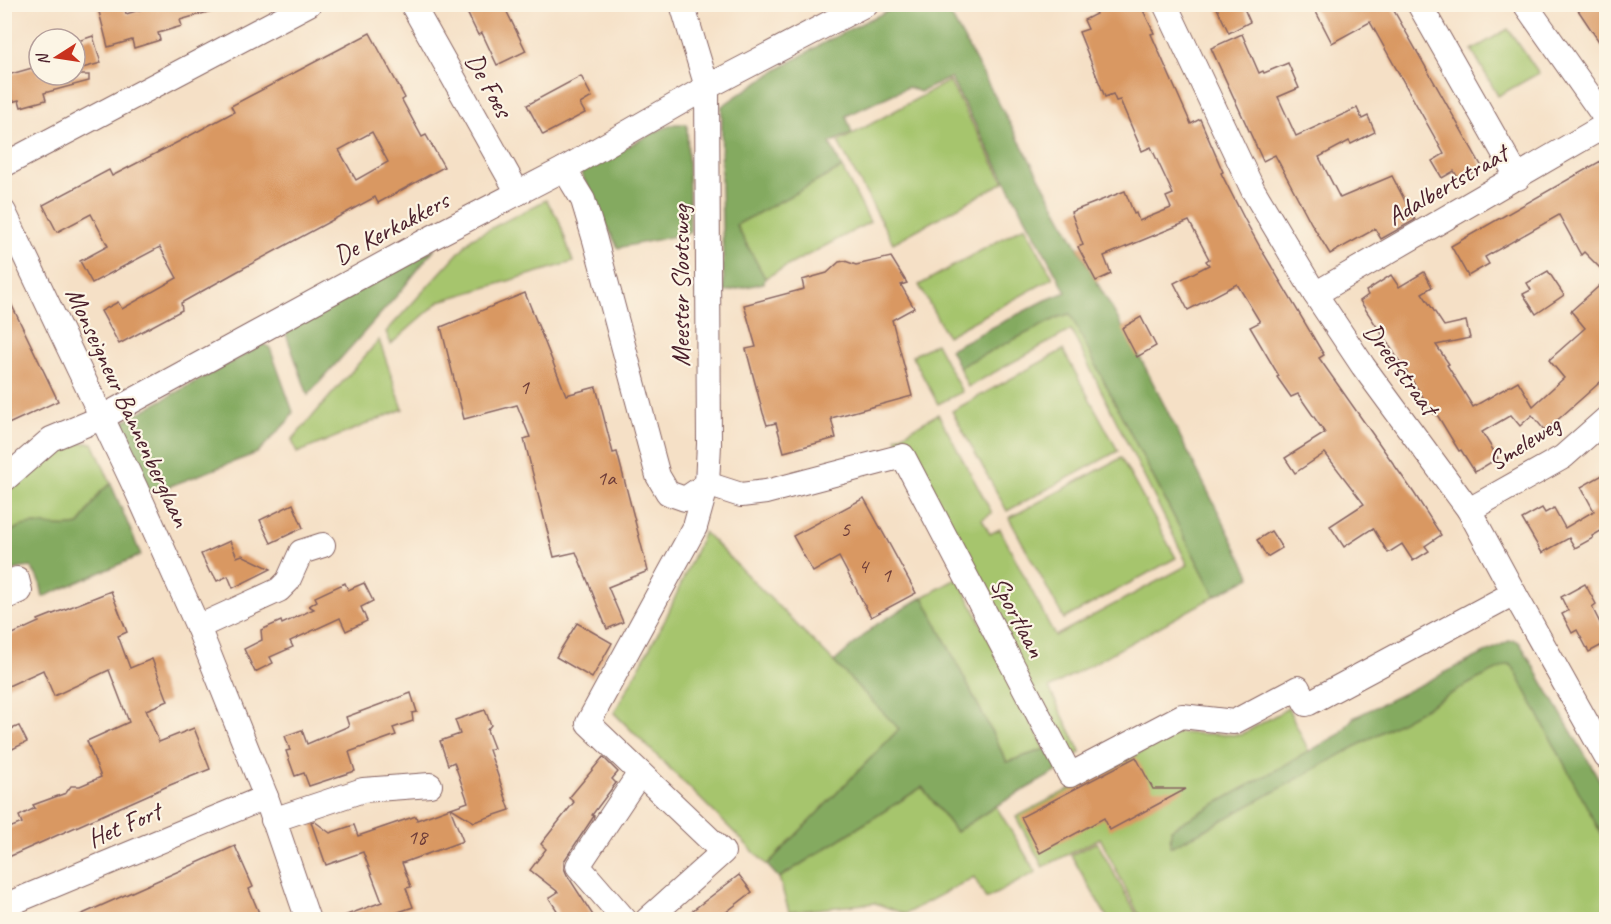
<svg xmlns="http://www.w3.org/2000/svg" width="1611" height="924" font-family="Caveat,sans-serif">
<rect width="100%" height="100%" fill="#fcf5e5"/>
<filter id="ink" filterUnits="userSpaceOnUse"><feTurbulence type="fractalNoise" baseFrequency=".0167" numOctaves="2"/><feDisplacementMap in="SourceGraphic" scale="12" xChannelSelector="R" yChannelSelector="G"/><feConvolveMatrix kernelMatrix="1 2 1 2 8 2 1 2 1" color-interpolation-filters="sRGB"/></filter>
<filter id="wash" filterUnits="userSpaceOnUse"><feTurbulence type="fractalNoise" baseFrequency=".008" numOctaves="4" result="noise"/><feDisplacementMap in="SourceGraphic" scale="24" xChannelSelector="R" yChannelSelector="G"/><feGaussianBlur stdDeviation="1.35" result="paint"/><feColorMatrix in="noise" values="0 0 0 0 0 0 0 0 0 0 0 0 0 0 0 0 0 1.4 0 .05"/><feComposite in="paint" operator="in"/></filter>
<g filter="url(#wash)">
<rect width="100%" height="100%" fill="#f5e0c6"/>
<g fill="#a6c56d" stroke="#78724c" stroke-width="1.5">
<polygon points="1508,29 1539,73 1498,96 1472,50"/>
<polygon points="949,81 1004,182 893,243 838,142"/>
<polygon points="842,168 870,222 765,278 736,225"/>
<polygon points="546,200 558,218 573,262 440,301 391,344 386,332 472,238"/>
<polygon points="1025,226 1053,278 947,336 919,285"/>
<polygon points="1070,313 1116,405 1215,596 1049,688 1081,753 1068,759 896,438 938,414 992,513 982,519 990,534 1000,529 1055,636 1188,565 1071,330 968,387 959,367 1059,317"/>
<polygon points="379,340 403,409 297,453 292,440"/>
<polygon points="936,343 962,392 938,404 912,356"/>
<polygon points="1063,350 1118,451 1007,511 952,411"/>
<path d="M 80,443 L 93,443 L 111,484 L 101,491 L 79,525 C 50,532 32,513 5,536 L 4,494 L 25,476 L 58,453 Z"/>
<polygon points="1121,458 1176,558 1064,619 1009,518"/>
<polygon points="704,532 900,728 767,865 614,713 665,620"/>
<polygon points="958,578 1045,749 1007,762 923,597"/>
<polygon points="1510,651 1552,740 1606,843 1606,919 1141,919 1100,838 1043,867 1016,817 1177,733 1241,735 1288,708 1310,754"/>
<polygon points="922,787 956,832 996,806 1036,872 986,899 974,877 905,914 875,903 789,912 779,878"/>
<polygon points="1097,842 1139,919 1108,919 1071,855"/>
</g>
<g fill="#84aa60" stroke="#676446" stroke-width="1.5">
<path d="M 902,5 L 945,5 L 1100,288 L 1139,355 L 1251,577 L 1215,596 L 1116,405 L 1070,314 L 1059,317 L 959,367 L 950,349 L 1046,300 L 1066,292 L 950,78 L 920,92 L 908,87 L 846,116 L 852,133 L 830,143 L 842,168 L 736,225 L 765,278 L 764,283 L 724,292 L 721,186 L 722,106 C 779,67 839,31 902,5 Z"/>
<polygon points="675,124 687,124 690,233 618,248 580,171 659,130"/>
<polygon points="435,248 400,292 308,395 285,331"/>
<polygon points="264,344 270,348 293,412 288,421 257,453 170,486 145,491 117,425"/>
<path d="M 111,484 L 141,555 L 43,597 L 40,581 L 31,567 C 17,569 12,568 5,581 L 5,536 C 32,513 50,532 79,525 L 101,491 Z"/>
<polygon points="923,597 1007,762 1045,749 1061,769 996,806 956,832 922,787 779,878 767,865 899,729 834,662 877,624"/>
<polygon points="1515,640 1519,642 1524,650 1606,791 1606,843 1513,667 1509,664 1476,680 1203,831 1170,847 1171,829 1176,826 1340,734 1353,718 1509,641"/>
</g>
<g id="blocks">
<g fill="#d99862" fill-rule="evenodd">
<polygon points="97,4 124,4 126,14 159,4 214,4 215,10 180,20 182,26 158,33 160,40 134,48 132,40 108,47"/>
<polygon points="463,4 503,4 526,51 497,65 482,33 478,35"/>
<polygon points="1092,4 1140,4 1154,33 1151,34 1191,124 1200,119 1223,172 1221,173 1245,220 1261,249 1324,355 1319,358 1414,493 1441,535 1425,546 1429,551 1413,561 1402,544 1388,553 1373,528 1344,547 1330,526 1364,504 1325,453 1295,473 1285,458 1325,433 1298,394 1291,397 1277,377 1279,376 1250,327 1260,322 1237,284 1188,310 1174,283 1209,265 1206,261 1209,259 1189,221 1104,256 1111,274 1096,281 1078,247 1083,245 1071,212 1125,191 1134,214 1136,213 1139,221 1171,208 1166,197 1173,194 1151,147 1142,151 1120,100 1116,101 1113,94 1105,97 1079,32 1088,29 1084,20 1096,14"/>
<polygon points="1215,4 1242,4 1250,22 1229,33"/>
<polygon points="1312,4 1401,4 1393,9 1482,167 1459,180 1454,171 1442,178 1432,161 1444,154 1370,22 1332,43"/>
<polygon points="1574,4 1606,4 1606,52"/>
<path d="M 370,33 L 405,98 L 402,100 L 422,137 L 426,135 L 444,167 L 378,203 L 375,197 L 238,271 L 181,303 L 182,310 L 119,344 L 101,311 L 118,302 L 122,309 L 177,278 L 160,247 L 92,283 L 80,261 L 108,246 L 91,214 L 57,232 L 43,205 L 109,170 L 112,176 L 178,142 L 234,112 L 231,106 ZM 372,132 L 388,162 L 356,180 L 339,150 Z"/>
<polygon points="1242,34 1259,73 1263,71 1264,73 1288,63 1299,88 1278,97 1296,136 1357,108 1362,119 1368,116 1375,132 1351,144 1349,141 1319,157 1340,198 1392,176 1415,220 1381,239 1375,229 1330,254 1311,223 1275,155 1263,161 1211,48"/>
<polygon points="93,36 101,63 75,70 75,42"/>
<polygon points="39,66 39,75 89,75 89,81 44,93 46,100 21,107 19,100 4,104 4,76"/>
<polygon points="581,76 592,97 580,104 585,113 543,135 527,105"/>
<polygon points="1606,158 1606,274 1584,252 1581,255 1559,215 1485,257 1489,264 1468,276 1451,246"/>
<polygon points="891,257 907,283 901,285 914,308 892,320 912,396 831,418 836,438 784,452 776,423 767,425 763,413 746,349 756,347 744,305 804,289 802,280 827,273 839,262 845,261 856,265"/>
<polygon points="1548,271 1564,295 1536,314 1523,294 1531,290 1527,283"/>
<polygon points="1424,272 1432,287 1422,293 1444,326 1466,321 1470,338 1436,345 1449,364 1447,365 1473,407 1518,381 1533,406 1564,378 1549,360 1585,328 1571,311 1606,280 1606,377 1545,431 1532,415 1520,426 1511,415 1482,432 1498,458 1475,472 1461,450 1459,451 1436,413 1434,414 1360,301 1368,295 1366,291 1391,275 1399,287"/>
<polygon points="4,289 58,401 4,426"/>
<polygon points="525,293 566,395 596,387 613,453 617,452 648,571 608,587 623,622 607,629 576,552 554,557 524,439 530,437 517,405 464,419 441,327"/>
<polygon points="1141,317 1156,346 1137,357 1122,328"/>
<polygon points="1606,473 1606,534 1604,529 1592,536 1593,538 1575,548 1569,538 1542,553 1522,519 1542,508 1545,513 1554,508 1565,528 1594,511 1581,487"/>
<polygon points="864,498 916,593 871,617 839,557 813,572 793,536"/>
<polygon points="293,504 303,528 271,543 260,520"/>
<polygon points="1271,531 1282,548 1267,557 1257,540"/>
<polygon points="230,541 237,557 242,555 271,569 233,588 228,576 217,581 212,572 210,573 201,554"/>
<polygon points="345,583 348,590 364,583 373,601 361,607 367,621 346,631 340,618 290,641 293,647 270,657 273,663 255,672 244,649 262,640 261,630 281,621 282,624 314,609 309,606 317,601 315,597"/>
<polygon points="1585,584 1596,604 1592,607 1606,635 1606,643 1589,652 1577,630 1572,633 1562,614 1568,611 1561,597"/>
<polygon points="111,591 127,632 118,636 130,668 152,659 168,701 146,710 159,742 194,728 210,769 170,785 4,859 4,830 22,823 19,816 35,808 33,805 66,793 71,786 80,786 101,777 87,741 129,722 109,670 54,696 43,670 4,688 4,638 39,622 38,620"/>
<polygon points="577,623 612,643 592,678 556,657"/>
<polygon points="411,693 417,712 412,713 413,721 393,728 396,735 349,752 355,771 309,786 304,773 295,776 286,751 290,750 285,736 302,730 307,744 349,726 346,717"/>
<polygon points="485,710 491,725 487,730 494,748 489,750 510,810 474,822 451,808 468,802 454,762 448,765 440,741 460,734 455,720"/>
<polygon points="19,726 27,742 4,753 4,732"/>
<polygon points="603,757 618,772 612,779 616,783 592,815 594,816 564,861 564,868 567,875 596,920 563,920 549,898 558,892 530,870 546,849 541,844 574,802 569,798"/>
<polygon points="1136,757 1153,789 1186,789 1110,830 1104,818 1040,853 1021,817"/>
<polygon points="450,808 463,841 402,863 411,887 406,888 413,907 393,914 395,920 341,920 341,917 382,902 363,852 326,865 311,822 314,821 330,833 354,825 358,836 416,816 417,820"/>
<polygon points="235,846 253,887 249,889 262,920 69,920"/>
<polygon points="739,875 752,892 716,920 680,920"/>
</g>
</g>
</g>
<g filter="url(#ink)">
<use href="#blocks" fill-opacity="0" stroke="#866361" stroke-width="1.5"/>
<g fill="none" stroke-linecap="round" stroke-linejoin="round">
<g stroke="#866361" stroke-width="26">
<g id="minor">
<polyline points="412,4 518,193"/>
<polyline points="1165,4 1253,190 1315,294 1363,366 1469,510 1514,593 1606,757"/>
<polyline points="1419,4 1518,178"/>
<polyline points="1525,4 1606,119"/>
<polyline points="4,165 309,4"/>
<polyline points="564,169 583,200 595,240 658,476 668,493 685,499 707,484"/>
<polyline points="4,212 136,489 198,627 266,797 308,920"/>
<polyline points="1315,294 1606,125"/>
<polyline points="4,480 51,439 101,418 433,237 564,169 707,87 866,4"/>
<polyline points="707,484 741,495 766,492 903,456 1070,775 1182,716 1234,722 1298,688 1306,704 1309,703 1514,593"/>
<polyline points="1469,510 1563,457 1606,419"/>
<polyline points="4,598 20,591 17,579"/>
<polyline points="198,627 279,590 288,581 301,552 323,545"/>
<polyline points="273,820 363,790 430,785"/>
<polyline points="4,906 266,797"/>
<polyline points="625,920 578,866 640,773"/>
<polyline points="647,920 723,852 588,723 695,527 707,484 709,444 707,87 682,4"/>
</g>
</g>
<use href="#minor" stroke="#fff" stroke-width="24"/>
</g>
</g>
<g text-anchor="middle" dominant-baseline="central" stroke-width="4.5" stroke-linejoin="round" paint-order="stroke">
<g font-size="22" fill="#6e3d39">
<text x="524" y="387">1</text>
<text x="606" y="478">1a</text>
<text x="845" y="529">5</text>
<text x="863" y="566">4</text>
<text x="886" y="575">1</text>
<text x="417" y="837">18</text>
</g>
<g font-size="26" fill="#4a1f2b" stroke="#fcf5e5">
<text transform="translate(489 85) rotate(61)">De Foes</text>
<text transform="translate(1447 185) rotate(-30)">Adalbertstraat</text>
<text transform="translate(391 228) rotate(-28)">De Kerkakkers</text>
<text transform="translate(680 286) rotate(-90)">Meester Slootsweg</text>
<text transform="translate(1401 369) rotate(54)">Dreefstraat</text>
<text transform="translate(128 407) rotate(65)">Monseigneur Bannenberglaan</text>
<text transform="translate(1524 443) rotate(-32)">Smeleweg</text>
<text transform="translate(1018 617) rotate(62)">Sportlaan</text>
<text transform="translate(124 825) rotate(-23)">Het Fort</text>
</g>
</g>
<rect width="1611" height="924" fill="none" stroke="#fcf5e5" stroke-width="24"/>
<g transform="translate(57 57) rotate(258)"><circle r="28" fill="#fcf5e5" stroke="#b59f9b" stroke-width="1.5"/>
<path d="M0-4.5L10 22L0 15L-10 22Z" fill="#c8321e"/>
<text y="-9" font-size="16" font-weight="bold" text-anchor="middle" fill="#4a1f2b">N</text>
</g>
</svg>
